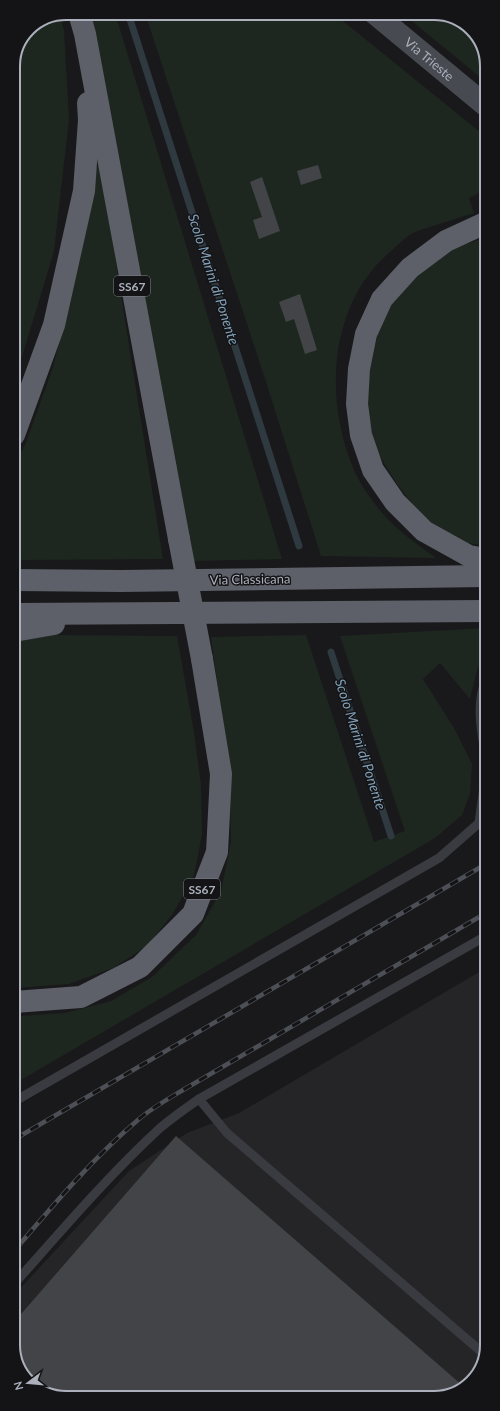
<svg xmlns="http://www.w3.org/2000/svg" width="500" height="1411" font-family="Lato,sans-serif">
<rect width="100%" height="100%" fill="#19191b"/>
<polygon fill="#252528" points="486,968 487,1345 476,1377 448,1396 62,1398 31,1385 15,1359 15,1294 129,1171 187,1133 239,1113"/>
<g fill="#1e271f">
<polygon points="90,13 115,13 282,559 194,561"/>
<path d="M 145,13 L 333,13 L 485,136 L 485,190 L 469,198 L 474,213 C 460,217 447,222 433,226 C 427,228 419,230 413,233 C 405,237 397,246 390,252 C 328,305 324,400 354,470 C 362,489 382,515 397,528 C 409,539 423,548 436,558 L 321,556 L 267,385 Z"/>
<polygon points="402,13 422,13 471,30 485,52 485,81"/>
<polygon points="60,16 64,31 69,119 54,251 14,383 13,63 29,28"/>
<polygon points="100,163 163,559 14,560 14,466 26,443 53,367 79,262 94,172"/>
<polygon points="485,238 486,546 468,543 422,517 397,484 375,449 367,409 370,370 380,324 395,293 425,265 456,247"/>
<polygon points="486,628 486,656 477,670 470,699 440,663 423,679 454,728 472,764 470,794 462,815 435,838 418,848 14,1084 14,1014 21,1016 65,1013 111,1001 152,977 196,935 221,891 231,842 230,775 211,637 306,635 374,842 405,831 340,636"/>
<polygon points="52,635 177,636 194,732 201,785 202,834 194,876 172,915 147,946 113,968 69,984 14,988 14,639"/>
</g>
<g fill="none" stroke-linecap="round" stroke-linejoin="round">
<g stroke="#2e3940" stroke-width="7">
<polyline points="128,13 299,546"/>
<polyline points="331,652 391,836"/>
</g>
</g>
<g fill="#434448">
<polygon points="318,165 322,178 301,185 297,171"/>
<polygon points="262,177 280,231 259,239 253,220 262,217 250,182"/>
<polygon points="300,294 317,350 305,354 294,319 286,322 279,302"/>
<polygon points="176,1136 463,1386 448,1396 62,1398 31,1385 15,1359 15,1321"/>
</g>
<g fill="none" stroke-linecap="round" stroke-linejoin="round">
<g stroke="#3a3b41" stroke-width="9">
<path d="M 486,680 C 475,705 482,733 486,759"/>
<polyline points="199,1099 227,1133 484,1354"/>
<polyline points="15,1101 439,858 479,823 486,772"/>
<path d="M 15,1283 C 62,1230 108,1176 160,1128 C 172,1118 186,1108 199,1099 L 486,936"/>
</g>
<path stroke="#484a51" stroke-width="22" id="s1" d="M 374,13 L 485,105"/>
<g stroke="#5d6069" stroke-width="22">
<polyline points="79,13 85,34 179,539"/>
<polyline points="485,223 446,241 410,268 382,299 366,334 359,369 357,404 361,435 373,470 395,502 424,531 469,556 486,559"/>
<polyline points="14,435 54,325 84,191 89,120 88,103"/>
<polyline points="14,580 121,581 486,576"/>
<polyline points="14,614 486,611"/>
<polyline points="14,631 54,624"/>
<polyline points="14,1002 81,997 140,967 193,914 217,852 221,774 202,659"/>
</g>
<g stroke="#4d4f56" stroke-width="4.5">
<g id="rail">
<polyline points="15,1139 486,864"/>
<path d="M 15,1250 C 54,1204 93,1158 139,1119 C 152,1108 168,1099 183,1090 L 486,913"/>
</g>
</g>
<use href="#rail" stroke="#141416" stroke-width="3" stroke-dasharray="9" stroke-linecap="butt"/>
<polyline stroke="#5d6069" stroke-width="22" points="179,539 202,659"/>
</g>
<g text-anchor="middle" dominant-baseline="central" stroke-width="3" stroke-linejoin="round" paint-order="stroke">
<g fill="#141416" stroke="#7e818a" stroke-width="1">
<rect x="114" y="276" width="36" height="20" rx="3"/>
<rect x="184" y="879" width="36" height="20" rx="3"/>
</g>
<g font-size="12" font-weight="bold" fill="#abb0bc">
<text x="132" y="286">SS67</text>
<text x="202" y="889">SS67</text>
</g>
<g font-size="13" fill="#abb0bc" stroke="#141416">
<text stroke="none"><textPath href="#s1" startOffset="72">Via Trieste</textPath></text>
<text transform="translate(250 579) rotate(-1)">Via Classicana</text>
</g>
<g font-size="14" font-style="italic" fill="#80a0b8" stroke="#141416">
<text transform="translate(214 279) rotate(72)">Scolo Marini di Ponente</text>
<text transform="translate(361 744) rotate(72)">Scolo Marini di Ponente</text>
</g>
</g>
<path d="M0 0H500V1411H0ZM66 20H434A46 46 0 0 1 480 66V1345A46 46 0 0 1 434 1391H66A46 46 0 0 1 20 1345V66A46 46 0 0 1 66 20Z" fill="#141416" fill-rule="evenodd"/>
<path fill="none" stroke="#abb0bc" stroke-width="2" d="M66 20H434A46 46 0 0 1 480 66V1345A46 46 0 0 1 434 1391H66A46 46 0 0 1 20 1345V66A46 46 0 0 1 66 20Z"/>
<g transform="translate(28 1383) rotate(254)" stroke="#141416" stroke-width="3" paint-order="stroke">
<path d="M0-3L7 15L0 10L-7 15Z" fill="#abb0bc"/>
<text y="-6" font-size="11" font-weight="bold" text-anchor="middle" fill="#abb0bc">N</text>
</g>
</svg>
